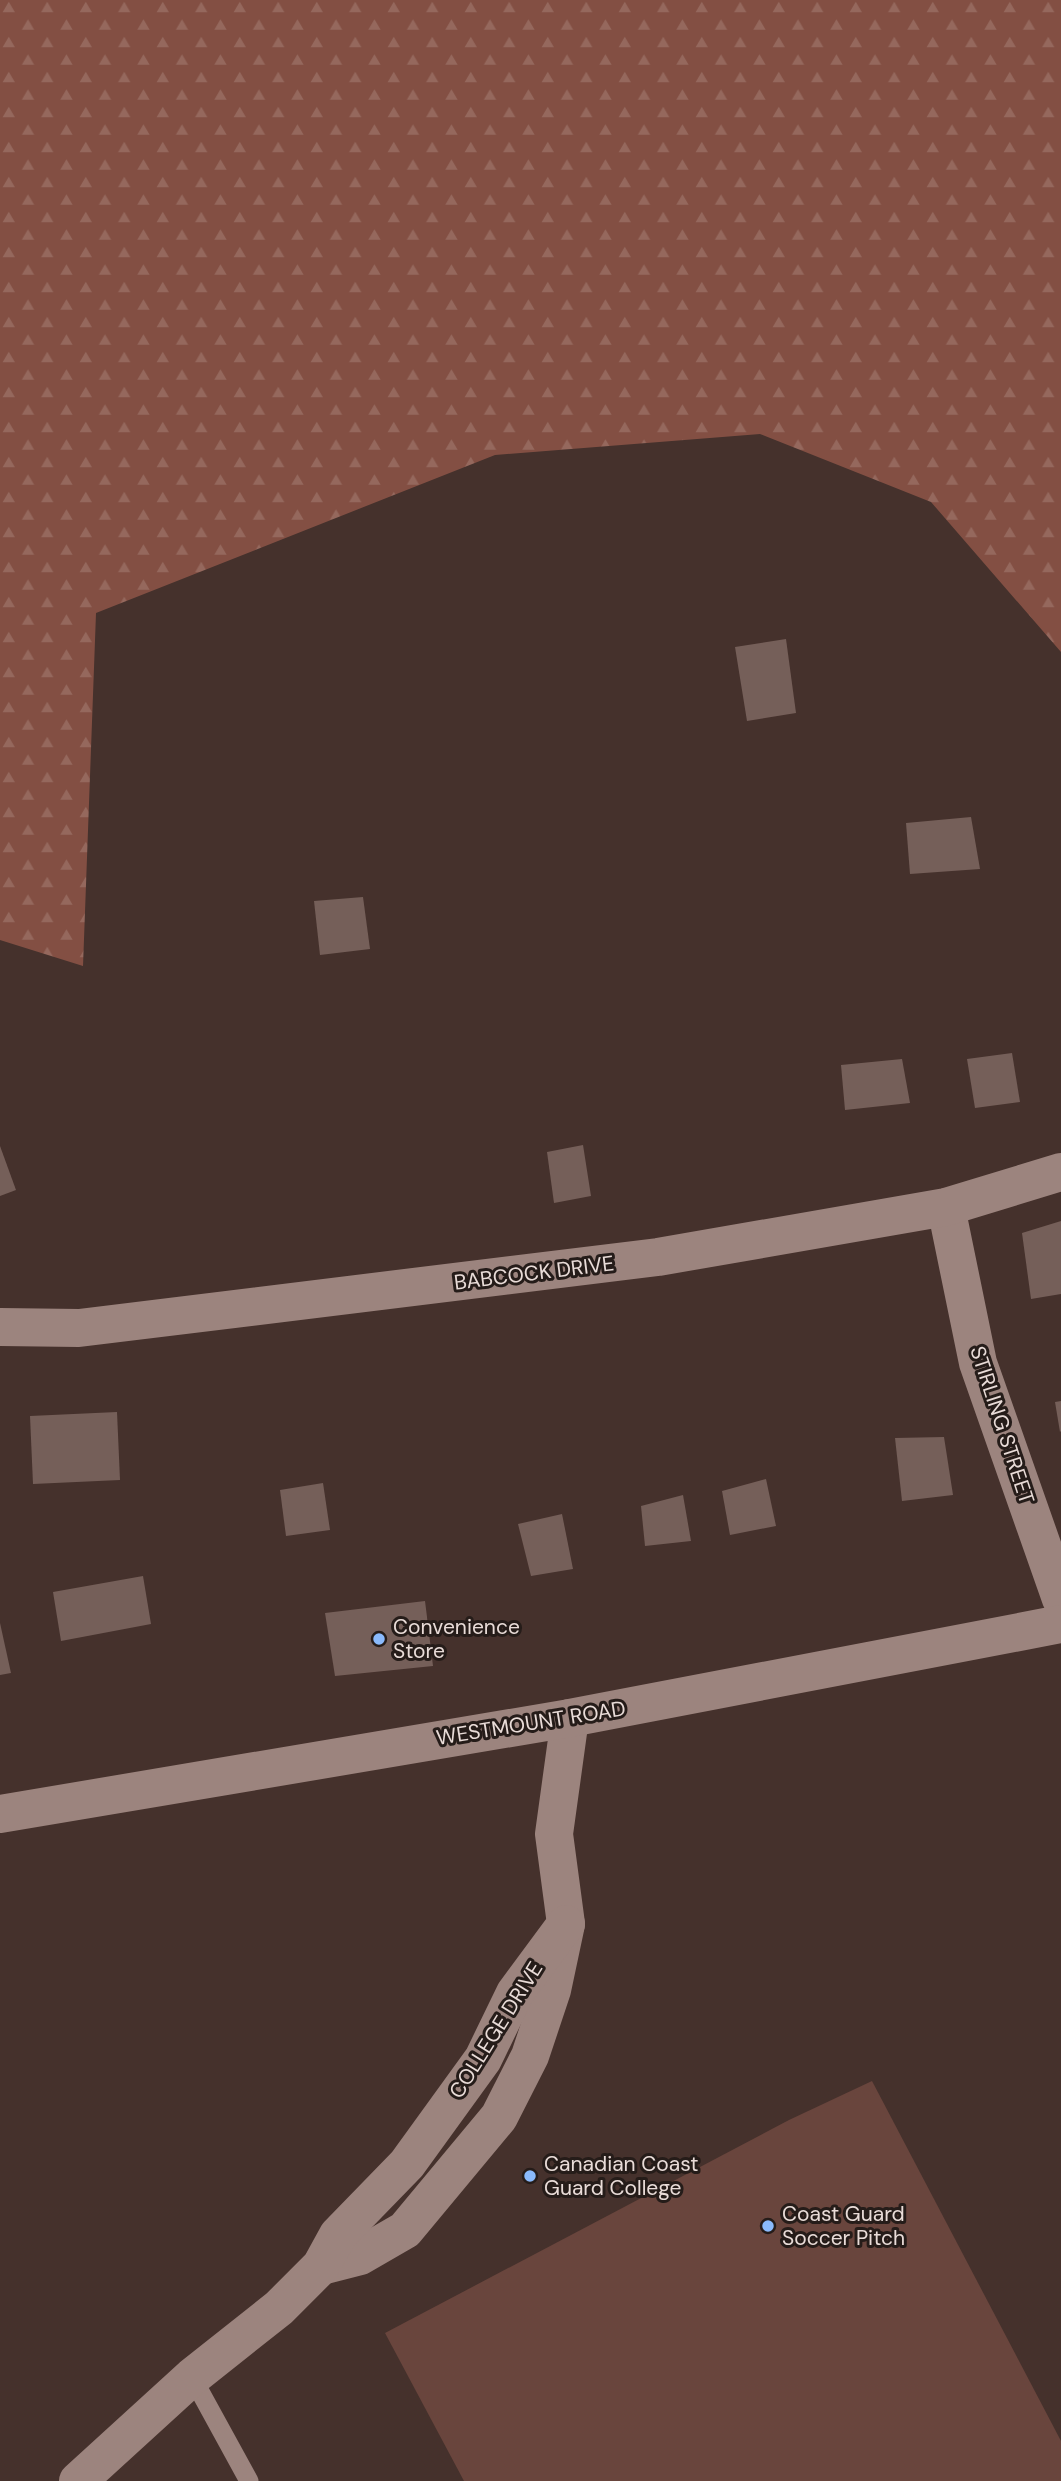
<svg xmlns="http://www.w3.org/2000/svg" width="1061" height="2481" font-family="'DM Sans',sans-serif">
<defs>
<pattern id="forest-firs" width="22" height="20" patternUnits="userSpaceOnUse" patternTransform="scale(1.75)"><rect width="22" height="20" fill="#834f43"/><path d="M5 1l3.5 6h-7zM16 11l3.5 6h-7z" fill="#95685d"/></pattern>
</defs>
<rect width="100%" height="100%" fill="#45312c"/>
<polygon fill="url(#forest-firs)" points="0,0 1061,0 1061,652 931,502 760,434 495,455 96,613 83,966 0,940"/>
<polygon fill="#69453d" points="872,2081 1061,2441 1061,2481 464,2481 385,2333 789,2120"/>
<g fill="#755f59">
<polygon points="786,639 796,713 747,721 735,647"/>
<polygon points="971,817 980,869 910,874 906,823"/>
<polygon points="363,897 370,949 320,955 314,901"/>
<polygon points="1012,1053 1020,1102 975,1108 967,1059"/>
<polygon points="902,1059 910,1103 845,1110 841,1065"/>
<polygon points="583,1145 591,1196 554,1203 547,1152"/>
<polygon points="0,1146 16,1190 0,1196"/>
<polygon points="1061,1221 1061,1294 1031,1299 1022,1233"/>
<polygon points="1061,1401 1061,1431 1060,1432 1055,1402"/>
<polygon points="117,1412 120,1480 33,1484 30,1416"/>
<polygon points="944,1437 953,1495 902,1501 895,1438"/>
<polygon points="766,1479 776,1526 730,1535 722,1491"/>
<polygon points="323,1483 330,1530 286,1536 280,1490"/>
<polygon points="683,1495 691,1541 645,1546 641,1506"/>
<polygon points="562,1514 573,1569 531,1576 518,1524"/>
<polygon points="143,1576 151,1624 61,1641 53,1592"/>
<polygon points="425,1601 433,1666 335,1676 325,1613"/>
<polygon points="0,1623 11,1673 0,1675"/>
</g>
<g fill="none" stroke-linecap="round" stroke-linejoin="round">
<polyline stroke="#9c847e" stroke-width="19" points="192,2377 249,2481"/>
<g stroke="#9c847e" stroke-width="38">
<polyline points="946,1207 978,1363 1061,1599"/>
<polyline points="0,1327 79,1328 658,1257 946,1207 1061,1172"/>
<polyline points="321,2266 360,2256 405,2230 499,2117 530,2056 552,1990 566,1924 554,1834 570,1718"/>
<polyline points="78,2481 192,2377 279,2308 321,2266 338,2235 407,2164 483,2059 515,1993 566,1924"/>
</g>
<polyline stroke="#9c847e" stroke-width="38" points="0,1814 570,1718 1061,1624"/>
</g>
<g fill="#8abafc" stroke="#251c19" stroke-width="2.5">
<circle cx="379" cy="1639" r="7"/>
<circle cx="530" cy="2176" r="7"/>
<circle cx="768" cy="2226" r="7"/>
</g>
<g text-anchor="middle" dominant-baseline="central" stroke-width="6" stroke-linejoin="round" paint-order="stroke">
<g font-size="21" fill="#e9dcd8" stroke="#251c19">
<text transform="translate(534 1273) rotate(-7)">BABCOCK DRIVE</text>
<text transform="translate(1002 1425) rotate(72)">STIRLING STREET</text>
<text transform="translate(531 1723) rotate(-9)">WESTMOUNT ROAD</text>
<text transform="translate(496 2030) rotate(-58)">COLLEGE DRIVE</text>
</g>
<g font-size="21" fill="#e9dcd8" stroke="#251c19" text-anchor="start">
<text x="393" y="1627">Convenience<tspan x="393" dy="24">Store</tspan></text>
<text x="544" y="2164">Canadian Coast<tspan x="544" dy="24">Guard College</tspan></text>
<text x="782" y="2214">Coast Guard<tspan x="782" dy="24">Soccer Pitch</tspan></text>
</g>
</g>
</svg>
